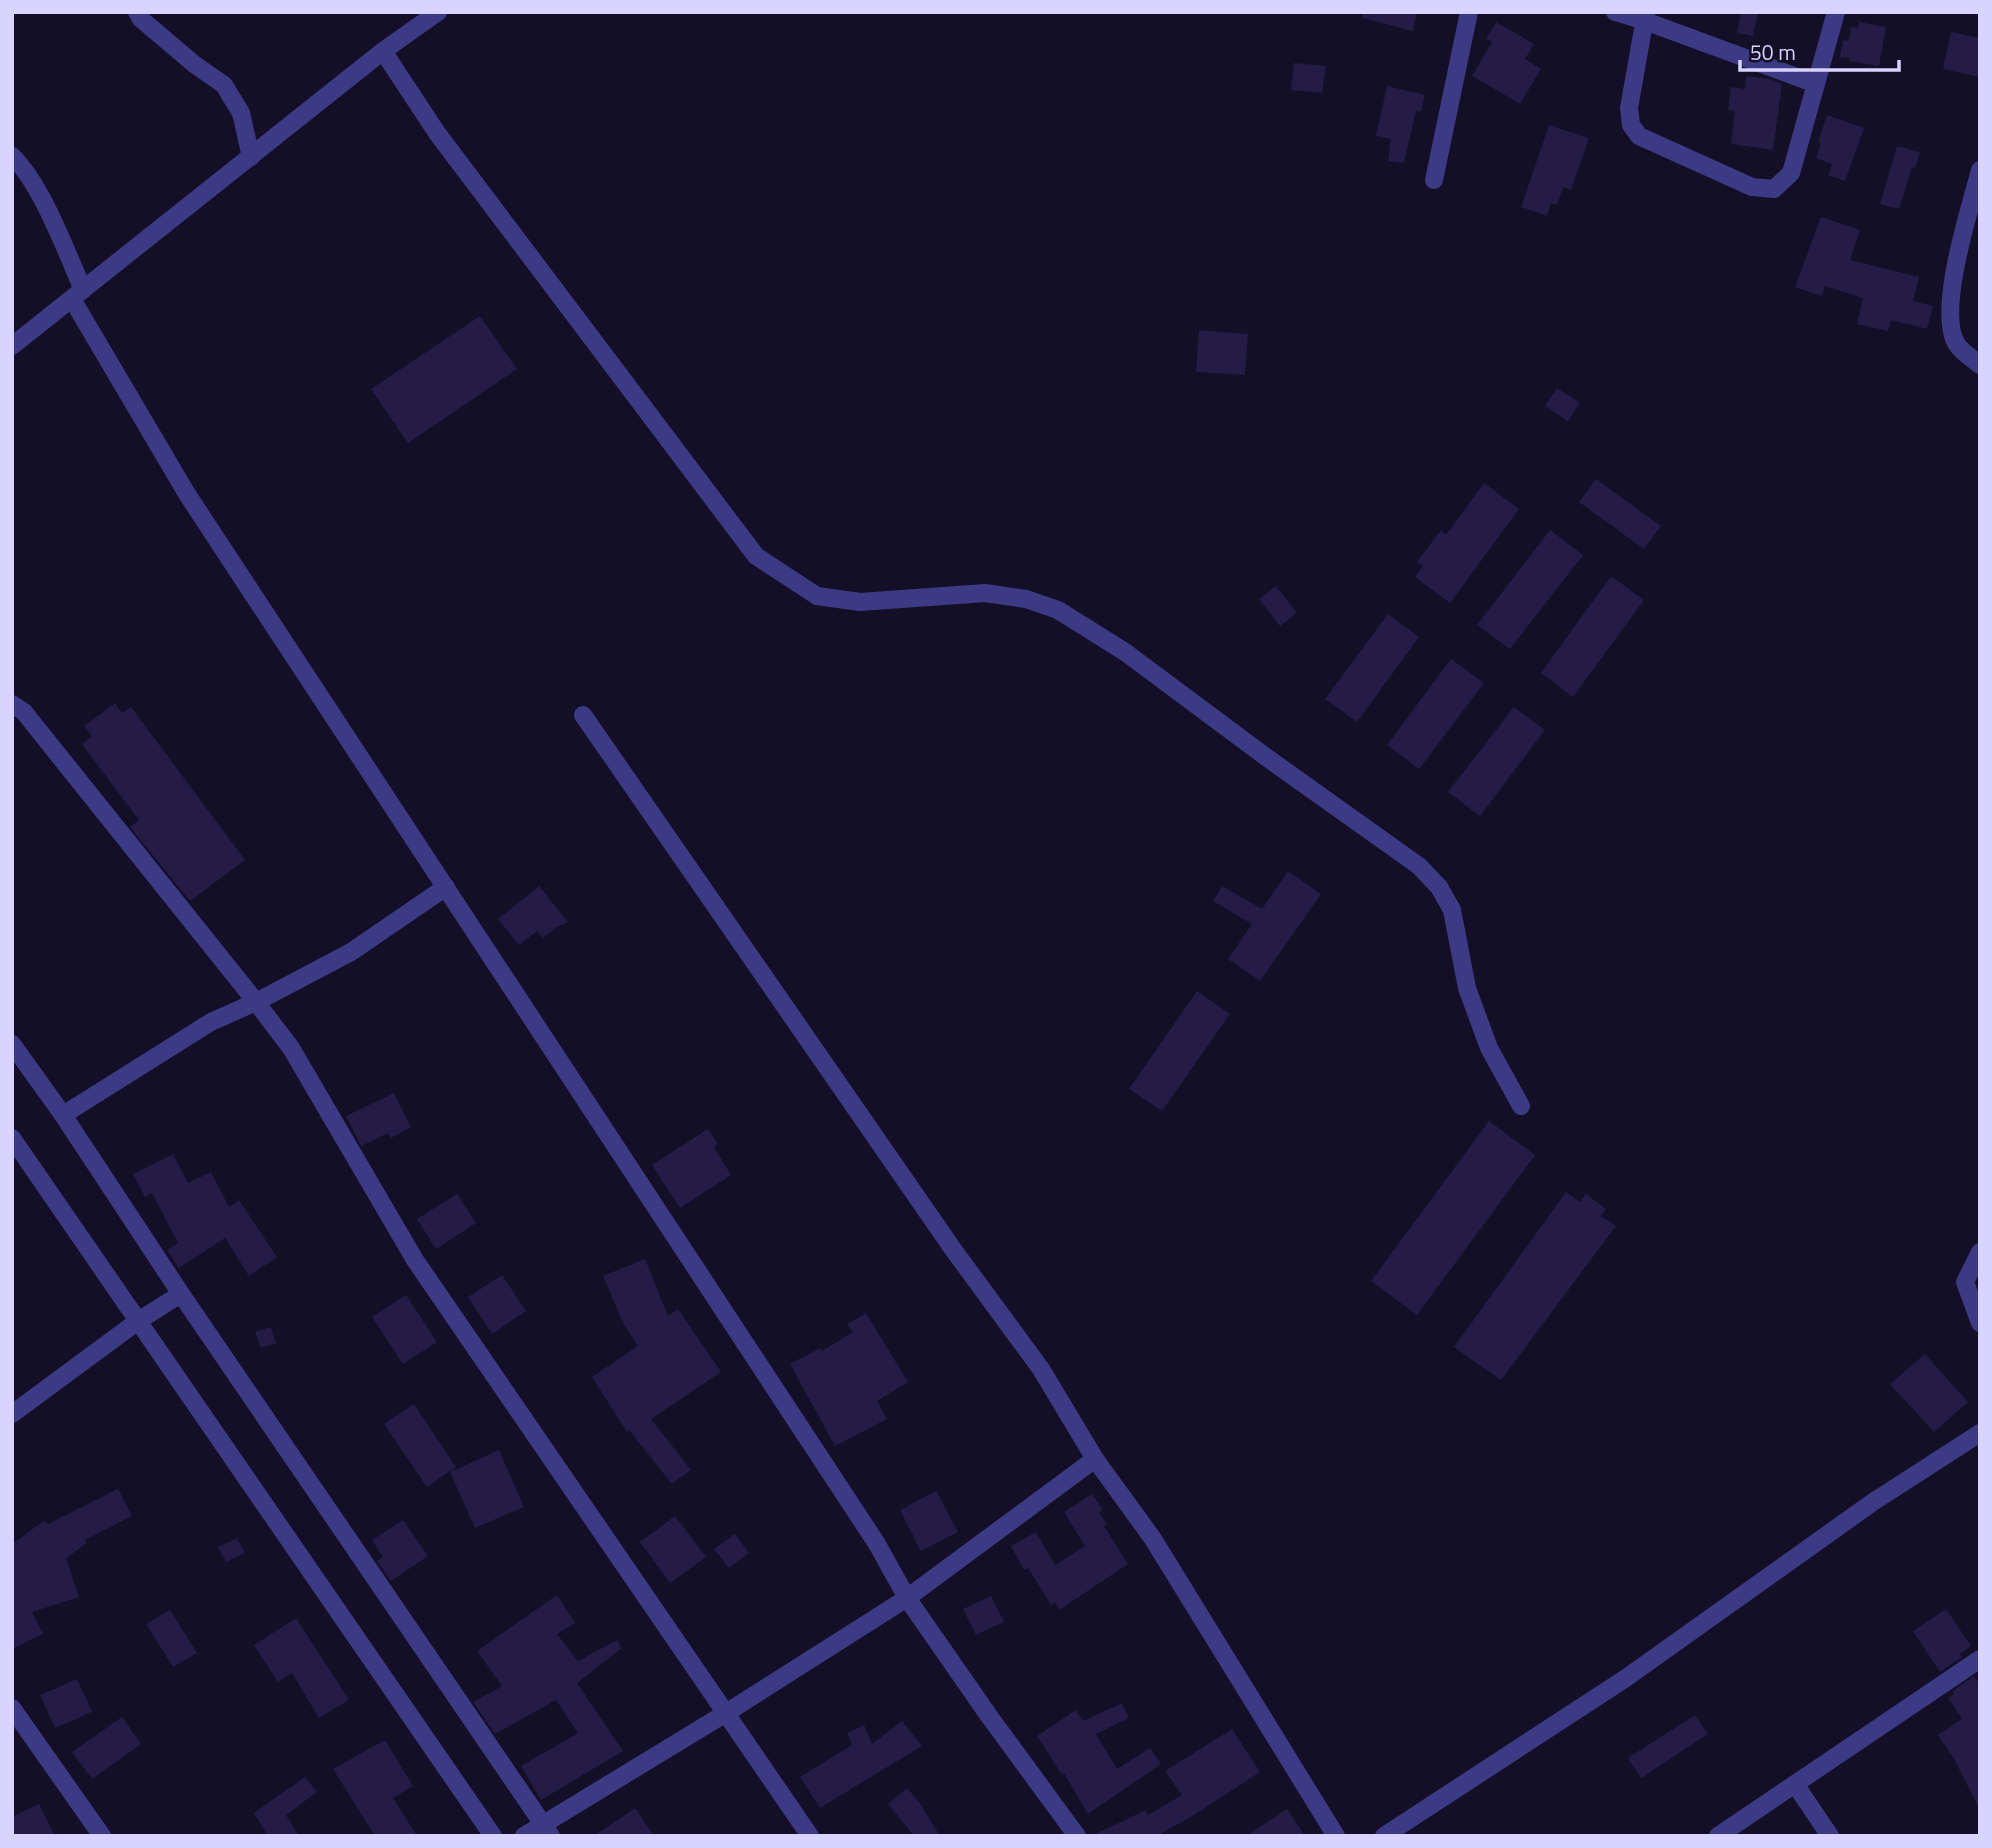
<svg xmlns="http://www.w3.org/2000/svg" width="1992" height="1848" font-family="'Titillium Web',sans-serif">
<rect width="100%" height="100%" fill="#130f26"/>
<g fill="#241b47">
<polygon points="1363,12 1417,12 1413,31 1362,18"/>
<polygon points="1741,12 1758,12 1753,36 1737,33"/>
<polygon points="1496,22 1534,44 1525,59 1541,69 1520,104 1472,76 1492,42 1486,39"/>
<polygon points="1859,22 1886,27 1879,66 1849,61 1850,58 1840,57 1843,40 1849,41 1851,27 1858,28"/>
<polygon points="1951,32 1980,38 1980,77 1943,69"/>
<polygon points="1294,63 1326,66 1322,93 1291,90"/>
<polygon points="1746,76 1770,79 1782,84 1773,150 1731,144 1735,111 1728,110 1731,87 1745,89"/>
<polygon points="1387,86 1425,95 1421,112 1416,111 1404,163 1388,161 1391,139 1376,136"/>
<polygon points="1827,115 1864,128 1845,181 1828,175 1832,164 1816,158 1821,143 1818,142"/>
<polygon points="1549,125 1589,138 1571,190 1563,187 1557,205 1551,203 1547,216 1521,207"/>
<polygon points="1897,146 1920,152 1915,168 1912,167 1899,209 1880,204"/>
<polygon points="1821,217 1860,230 1850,260 1919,277 1913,301 1933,306 1927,329 1891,320 1888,331 1857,324 1863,298 1825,286 1822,296 1795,287"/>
<polygon points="480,316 517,369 408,443 371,389"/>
<polygon points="1199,330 1248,334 1245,375 1196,372"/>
<polygon points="1557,388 1580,403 1568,421 1545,406"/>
<polygon points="1596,479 1661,526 1644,549 1579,502"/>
<polygon points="1484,483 1519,509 1450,603 1415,577 1423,566 1417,562 1441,530 1446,535"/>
<polygon points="1550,530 1583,555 1510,649 1477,625"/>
<polygon points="1611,576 1644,600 1573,697 1541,673"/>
<polygon points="1276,586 1297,613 1280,626 1259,599"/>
<polygon points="1388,614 1419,637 1357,722 1325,699"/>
<polygon points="1451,659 1484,683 1419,769 1387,745"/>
<polygon points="115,703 122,713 131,707 245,860 190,901 130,827 139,820 82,744 92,736 84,726"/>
<polygon points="1514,707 1545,730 1480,816 1448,792"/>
<polygon points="1288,871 1321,894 1260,981 1228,959 1252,924 1213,901 1222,886 1262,909"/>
<polygon points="539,886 568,922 557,927 543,938 537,931 519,945 498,919"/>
<polygon points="1197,991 1230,1014 1162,1111 1129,1089"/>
<polygon points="394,1093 411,1127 391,1138 388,1133 361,1146 346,1116"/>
<polygon points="1489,1121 1535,1155 1417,1315 1371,1281"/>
<polygon points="708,1129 718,1144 714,1147 731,1175 680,1208 652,1165"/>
<polygon points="173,1154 188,1183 211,1172 229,1207 239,1200 277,1257 249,1276 225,1238 179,1268 167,1250 178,1243 152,1193 145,1197 133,1174"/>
<polygon points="1566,1192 1580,1202 1586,1194 1606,1209 1601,1216 1616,1226 1501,1380 1454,1347"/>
<polygon points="457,1194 476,1223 436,1249 417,1219"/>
<polygon points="645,1259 668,1316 678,1309 721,1372 651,1419 691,1470 672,1484 629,1430 627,1432 592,1377 638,1346 624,1325 603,1276"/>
<polygon points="502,1275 526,1311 492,1334 468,1297"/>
<polygon points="406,1295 437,1342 403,1364 372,1317"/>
<polygon points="866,1313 908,1382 877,1401 887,1419 835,1446 790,1364 820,1348 822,1351 853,1332 847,1324"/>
<polygon points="271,1327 276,1343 261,1348 255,1332"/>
<polygon points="1925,1354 1968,1402 1934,1432 1890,1384"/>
<polygon points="414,1404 456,1467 427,1487 384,1424"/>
<polygon points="499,1450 524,1507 475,1528 450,1472"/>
<polygon points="118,1489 132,1516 85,1540 87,1543 66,1558 79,1597 32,1612 43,1634 12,1649 12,1544 45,1520 48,1524"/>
<polygon points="936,1491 958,1532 921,1551 900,1510"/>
<polygon points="1092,1494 1103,1510 1099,1512 1107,1524 1104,1526 1128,1564 1059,1610 1055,1602 1051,1605 1028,1568 1024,1570 1011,1546 1036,1532 1055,1565 1085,1546 1064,1512"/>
<polygon points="675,1516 706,1557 670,1583 640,1542"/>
<polygon points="403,1520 428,1556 391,1581 377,1561 383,1557 372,1540"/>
<polygon points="735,1534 749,1553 729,1568 714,1549"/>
<polygon points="237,1538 245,1553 226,1562 218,1547"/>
<polygon points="557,1595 575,1623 557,1634 578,1661 617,1640 622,1648 577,1683 623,1751 541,1800 521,1766 578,1733 556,1700 495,1734 473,1702 502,1686 477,1651"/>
<polygon points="991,1596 1004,1622 976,1635 963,1609"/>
<polygon points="1946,1609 1971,1646 1960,1654 1962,1657 1940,1672 1913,1631"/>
<polygon points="170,1610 197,1653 173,1667 146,1624"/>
<polygon points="296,1618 349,1700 319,1718 292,1673 278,1682 254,1645"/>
<polygon points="1974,1676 1980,1685 1980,1810 1954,1759 1938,1735 1962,1719 1948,1698 1954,1694 1953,1691"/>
<polygon points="77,1679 92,1712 55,1728 40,1695"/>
<polygon points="1122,1703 1129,1718 1096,1734 1117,1769 1150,1748 1161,1764 1088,1814 1064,1773 1062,1775 1037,1736 1076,1710 1083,1721"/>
<polygon points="1695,1715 1708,1734 1641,1778 1628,1758"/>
<polygon points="122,1717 141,1744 92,1779 72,1752"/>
<polygon points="902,1721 922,1746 820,1808 800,1777 852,1745 847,1733 864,1725 872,1744"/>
<polygon points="1232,1729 1260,1772 1194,1815 1157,1836 1091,1836 1146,1810 1148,1815 1182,1795 1165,1771"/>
<polygon points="385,1740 413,1786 393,1798 417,1836 375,1836 333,1769"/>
<polygon points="305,1777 317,1792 286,1815 299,1836 268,1836 254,1813"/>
<polygon points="907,1788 919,1802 940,1836 914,1836 888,1804"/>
<polygon points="39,1804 55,1836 12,1836 12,1817"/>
<polygon points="635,1808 654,1836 594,1836"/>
<polygon points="1287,1809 1305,1836 1246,1836"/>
</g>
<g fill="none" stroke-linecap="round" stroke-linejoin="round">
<g stroke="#3d3a85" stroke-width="18">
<polyline points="137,12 141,19 194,64 224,85 241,113 251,157"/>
<polyline points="1615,12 1645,21 1816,84"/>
<polyline points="1646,12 1629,108 1631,125 1639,136 1752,187 1774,189 1791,173 1836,12"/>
<polyline points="383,51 437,133 756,556 817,596 860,602 985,593 1026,599 1058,610 1125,652 1266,757 1419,866 1439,887 1452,910 1467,988 1489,1048 1521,1106"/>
<path d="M 12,156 C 41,183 67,253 83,290"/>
<path d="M 1980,170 C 1970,209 1937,309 1956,343 C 1961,352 1973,359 1980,365"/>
<polyline points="1434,180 1469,12"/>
<polyline points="72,299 187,494 877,1544 907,1598 989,1716 1077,1836"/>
<polyline points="12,704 24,712 256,1002 351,952 446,887"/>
<polyline points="583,715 955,1252 1041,1369 1095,1459 1153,1539 1336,1836"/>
<polyline points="12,1044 63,1115 181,1294 551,1836"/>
<polyline points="63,1115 211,1022 256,1002 291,1048 415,1260 810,1836"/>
<polyline points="12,1138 493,1836"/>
<polyline points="1980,1252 1965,1282 1980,1323"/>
<polyline points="12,1414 138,1321 181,1294"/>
<polyline points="12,1708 102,1836"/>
<polyline points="1795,1784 1830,1836"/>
<polyline points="524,1836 726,1713 907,1598 1095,1459"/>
<polyline points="1384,1836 1626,1678 1873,1502 1980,1433"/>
<polyline points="1718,1836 1980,1659"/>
</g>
<polyline stroke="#3d3a85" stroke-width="18" points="12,346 383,51 438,12"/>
</g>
<rect width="1992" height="1848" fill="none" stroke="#d9d4ff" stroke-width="28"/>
<path d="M1740 60v10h159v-10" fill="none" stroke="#d9d4ff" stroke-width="3.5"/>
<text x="1750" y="60" font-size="21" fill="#d9d4ff" stroke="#130f26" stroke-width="5" paint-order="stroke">50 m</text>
</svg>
